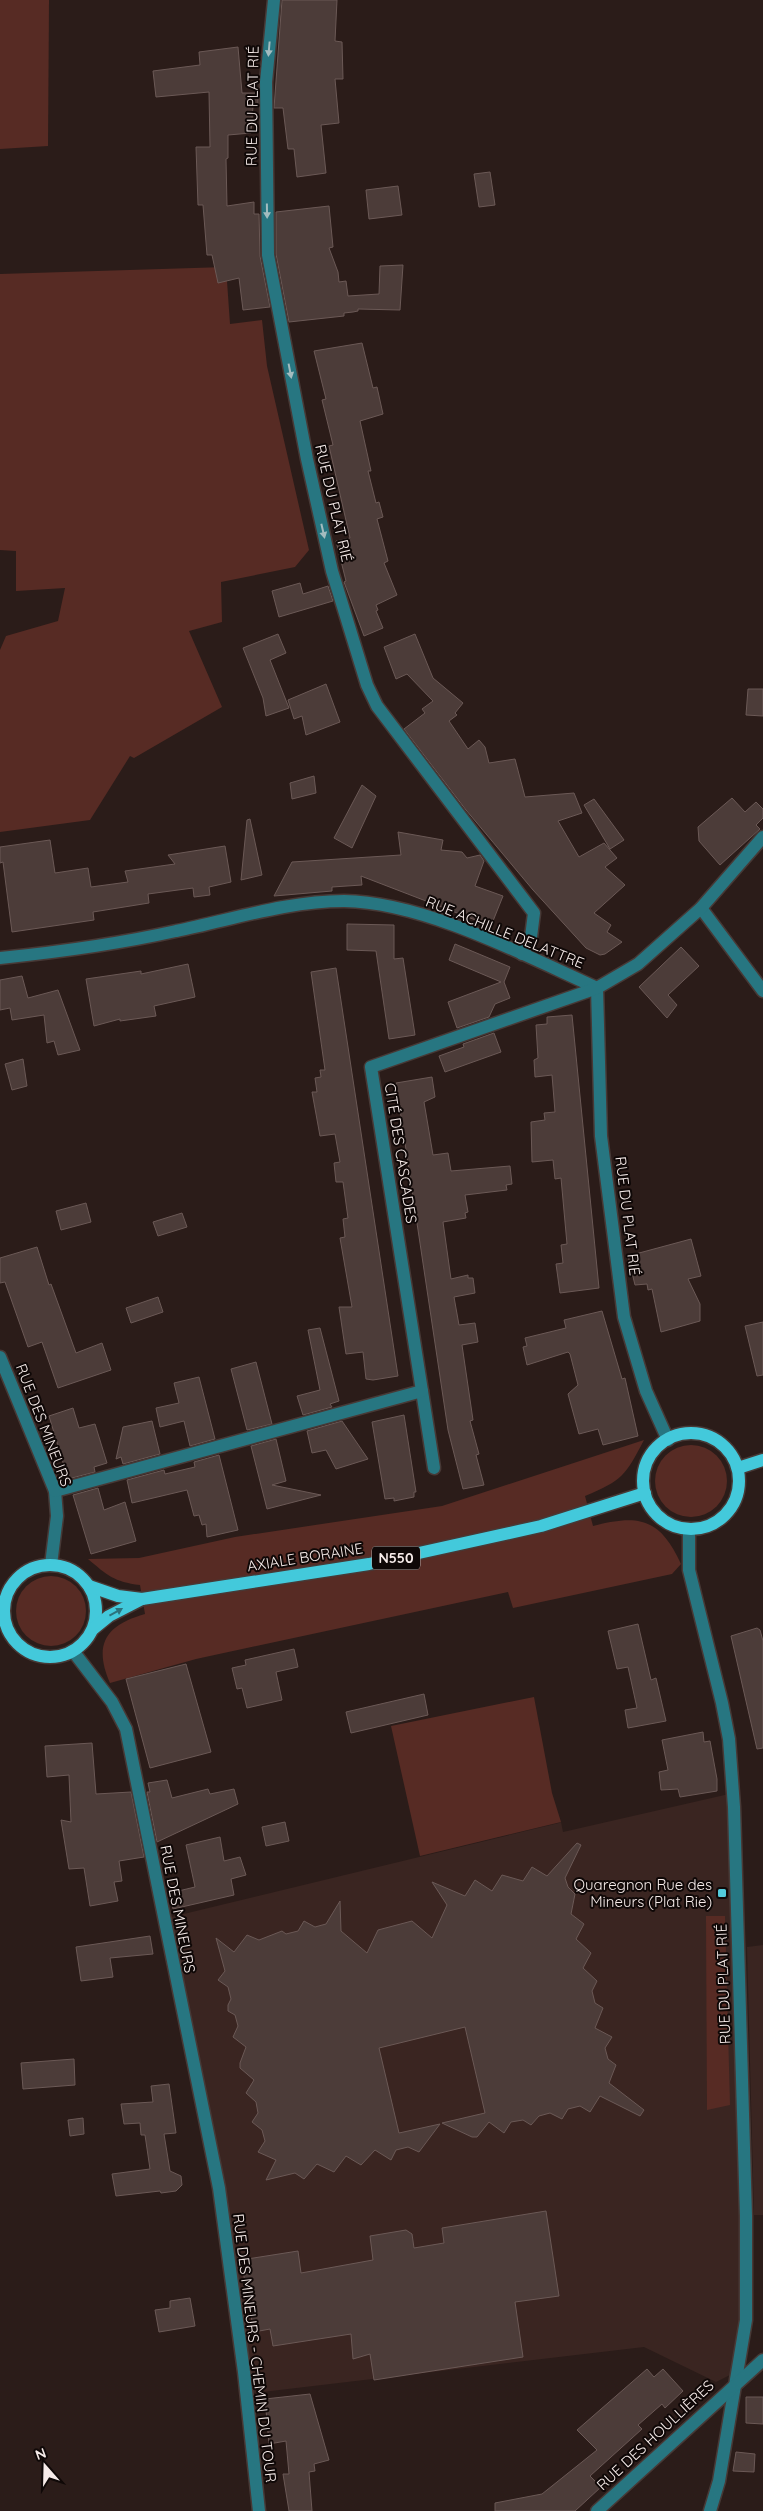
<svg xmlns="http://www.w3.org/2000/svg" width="763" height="2511" font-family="Quicksand,sans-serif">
<rect width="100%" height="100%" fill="#2b1c19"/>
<g fill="#3a2521">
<polygon points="729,1794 738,2104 741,2315 732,2374 716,2382 644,2347 253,2393 231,2235 163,1919 559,1823 561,1822 563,1832"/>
<polygon points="763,1945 763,2215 754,2215 747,1947"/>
</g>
<g fill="#572b24">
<polygon points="0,0 49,0 48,146 0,149"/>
<polygon points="226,267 230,324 262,320 267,366 309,550 295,567 221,582 222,622 189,631 222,707 134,758 130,756 90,820 0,832 0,650 6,636 58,621 65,588 16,591 16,551 0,550 0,274"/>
<path d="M 644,1440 C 625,1476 623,1480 585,1496 L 593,1526 C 639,1514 660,1518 681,1564 L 672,1574 L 513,1608 L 508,1592 L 196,1659 L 110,1683 C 93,1644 106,1625 145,1614 L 140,1585 C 114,1582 107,1575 88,1559 L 139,1558 L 235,1537 L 442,1506 Z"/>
<circle cx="691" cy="1481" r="36"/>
<circle cx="51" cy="1611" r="35"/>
<polygon points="534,1697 552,1793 561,1822 420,1856 391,1726"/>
<polygon points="706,1916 725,1916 730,2105 707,2110"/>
</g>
<g fill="#4c3c39" stroke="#6b5956">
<polygon points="282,0 337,0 335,41 342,42 343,79 335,79 339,123 321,125 326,173 297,177 294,149 288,149 283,108 274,108"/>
<polygon points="238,47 242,93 258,93 258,107 253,106 251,133 228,135 228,158 226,159 227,206 254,202 254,214 259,214 260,256 270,307 243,310 239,278 218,283 212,255 207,255 203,205 198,205 196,147 210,147 209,92 156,97 153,71 200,65 199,52"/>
<polygon points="490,172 495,205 479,207 474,174"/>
<polygon points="398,186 402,215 369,219 366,190"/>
<polygon points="329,206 333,247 329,248 338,272 339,282 346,281 348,296 379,294 380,266 403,265 400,310 358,309 358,311 353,312 344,313 344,316 289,322 276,254 276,212"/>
<polygon points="362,343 373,388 377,387 383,414 360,421 371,471 368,471 376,503 379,502 383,517 377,519 388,561 384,563 397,595 376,605 378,610 376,611 383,628 364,636 344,582 346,581 336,541 350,538 329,446 333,445 322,400 326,399 314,351"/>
<polygon points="300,583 303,594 328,586 333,601 279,617 272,591"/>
<polygon points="278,634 286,653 270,660 289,708 266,716 263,698 243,648"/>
<polygon points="415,634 433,678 463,703 455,713 457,715 449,721 468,749 479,740 485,747 489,763 515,759 525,797 574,793 582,813 558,821 579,857 604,843 617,858 605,867 625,885 594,913 611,925 607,932 622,942 605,954 600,955 586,948 533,890 466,810 404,729 425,713 422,709 433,701 407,674 396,679 384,647"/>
<polygon points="326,684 340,722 306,735 302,716 294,719 288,700"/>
<polygon points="748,689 763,689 763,716 746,715"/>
<polygon points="314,776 316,793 292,799 290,783"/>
<polygon points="362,785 376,796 352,848 334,838"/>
<polygon points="732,798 745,812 756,802 763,809 763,818 756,825 760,829 720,865 699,841 698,827"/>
<polygon points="594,799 624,840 610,849 584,805"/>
<polygon points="250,819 262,875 241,880 247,820"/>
<polygon points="398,832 443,840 441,850 462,852 467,858 480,855 484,861 475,886 503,896 491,926 361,876 362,885 332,887 332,891 274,896 292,862 401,855"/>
<polygon points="50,840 55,873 88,868 91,887 128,882 125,871 175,864 168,855 225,846 231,882 209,887 210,895 194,897 193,888 148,894 149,903 93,912 94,920 12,932 3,862 0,863 0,847"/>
<polygon points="347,924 394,925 394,959 403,958 415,1035 389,1039 376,951 347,950"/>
<polygon points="455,944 510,967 504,982 510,998 495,1004 489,1017 457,1028 448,1002 501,982 449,960"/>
<polygon points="681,947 699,966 668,995 677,1005 667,1018 639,987"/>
<polygon points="188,964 195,997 154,1006 156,1016 120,1021 120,1019 94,1026 86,979 141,971 141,974"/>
<polygon points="336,968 398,1376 373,1380 366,1379 363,1352 346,1354 339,1307 352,1307 340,1238 345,1237 343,1219 348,1218 343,1182 336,1182 334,1163 340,1162 335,1134 320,1136 312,1092 317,1092 315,1078 321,1077 320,1070 325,1070 311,972"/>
<polygon points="22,976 28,998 58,990 80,1050 58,1055 54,1041 47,1043 44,1015 12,1020 10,1008 0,1010 0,980"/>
<polygon points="572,1015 599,1288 560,1293 556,1264 563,1263 561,1245 567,1244 561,1178 555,1179 553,1160 532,1162 531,1122 545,1120 544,1113 555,1112 552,1075 535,1077 534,1060 538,1058 536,1025 547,1024 547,1017"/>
<polygon points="494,1033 501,1052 445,1072 439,1056 464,1047 463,1044"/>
<polygon points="23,1059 27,1086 12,1090 5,1064"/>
<polygon points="432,1077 435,1097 424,1102 433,1155 448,1153 451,1171 510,1166 512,1184 506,1185 507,1190 465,1195 468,1212 465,1213 466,1218 443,1222 451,1279 468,1275 468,1278 473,1278 475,1293 454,1297 459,1325 475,1323 478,1342 462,1345 473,1420 470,1421 479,1454 476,1455 484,1485 463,1489 448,1430 396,1083"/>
<polygon points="86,1203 91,1222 61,1230 56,1211"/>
<polygon points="182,1213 187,1227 158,1236 153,1222"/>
<polygon points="691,1239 701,1276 688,1279 700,1304 700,1321 661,1332 652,1289 648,1290 647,1284 635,1285 628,1256"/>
<polygon points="37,1247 49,1285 51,1284 76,1353 102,1343 111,1370 58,1388 42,1342 28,1347 5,1282 0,1283 0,1258"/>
<polygon points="158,1297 163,1312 131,1323 126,1308"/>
<polygon points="602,1311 622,1379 625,1378 638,1436 603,1445 598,1429 579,1434 568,1394 578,1385 570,1354 568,1352 527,1365 523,1347 527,1346 525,1338 566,1328 564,1320"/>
<polygon points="763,1322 763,1375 757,1376 745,1326"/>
<polygon points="320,1328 339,1401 330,1404 332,1407 303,1415 297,1396 320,1390 308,1330"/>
<polygon points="256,1362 272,1424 247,1430 231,1369"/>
<polygon points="199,1377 215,1439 190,1446 184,1421 160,1427 156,1408 179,1403 174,1383"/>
<polygon points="73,1408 79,1428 95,1424 107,1463 94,1467 95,1472 68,1479 49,1416"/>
<polygon points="404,1415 416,1492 414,1492 414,1497 394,1501 394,1498 385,1499 372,1422"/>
<polygon points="152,1421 160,1454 123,1464 121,1457 116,1459 123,1427"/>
<polygon points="342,1421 368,1459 336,1469 326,1450 312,1453 307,1431"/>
<polygon points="276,1439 286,1481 272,1485 321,1495 267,1509 251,1446"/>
<polygon points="219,1455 238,1530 207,1537 206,1524 202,1525 199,1515 194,1516 187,1490 132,1503 127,1480 164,1470 165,1474 195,1467 194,1462"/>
<polygon points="98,1488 104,1510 125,1502 136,1541 91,1554 73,1495"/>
<polygon points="638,1624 651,1680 656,1678 666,1721 628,1728 625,1710 637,1708 628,1667 617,1669 608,1631"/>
<polygon points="757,1628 760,1630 763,1641 763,1748 757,1749 731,1636"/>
<polygon points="294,1649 298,1667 276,1672 282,1700 247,1708 242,1688 237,1689 232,1668 246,1665 245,1660"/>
<polygon points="186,1664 211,1752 150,1768 126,1679"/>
<polygon points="424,1694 428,1715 351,1733 346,1712"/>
<polygon points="703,1732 704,1742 710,1741 717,1779 717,1791 680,1797 678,1789 661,1790 659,1772 668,1770 662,1740"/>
<polygon points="92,1743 96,1794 131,1792 144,1857 119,1861 122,1881 114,1882 118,1901 90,1906 84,1868 69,1869 61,1820 71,1822 69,1775 47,1777 45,1746"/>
<polygon points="167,1780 172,1798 208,1789 210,1794 234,1789 238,1804 157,1842 147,1792 150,1792 148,1783"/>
<polygon points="285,1822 289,1841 266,1846 262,1827"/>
<polygon points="220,1837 224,1861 240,1857 246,1875 231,1879 234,1895 173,1909 170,1893 195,1887 186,1845"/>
<polygon points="577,1843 581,1845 565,1878 568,1887 575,1894 571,1914 584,1924 576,1939 591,1953 583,1968 597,1981 592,1991 595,2003 603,2008 595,2028 612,2037 605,2048 608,2059 616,2065 609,2083 644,2110 640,2116 600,2096 590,2112 580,2106 568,2109 562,2119 550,2113 539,2116 531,2125 523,2120 511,2122 504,2133 489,2122 477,2137 472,2137 442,2123 485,2113 465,2027 379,2048 399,2133 440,2124 419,2152 408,2147 396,2150 391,2160 375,2150 361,2165 346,2156 334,2172 317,2164 304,2179 295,2173 266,2180 276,2160 258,2152 265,2141 262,2130 252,2122 258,2113 256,2102 246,2093 254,2080 240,2068 240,2063 246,2047 233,2037 238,2026 235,2015 228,2011 228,2005 231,1999 228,1987 218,1980 225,1971 216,1938 234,1952 247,1935 259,1940 282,1931 286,1934 298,1931 304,1921 315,1927 326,1924 340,1901 341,1931 367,1953 378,1930 412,1921 432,1938 447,1905 432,1882 465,1896 475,1880 492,1891 502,1875 523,1881 532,1867 547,1876"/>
<polygon points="150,1936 153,1954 110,1958 113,1977 81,1981 76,1947"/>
<polygon points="74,2059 75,2085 23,2089 21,2063"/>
<polygon points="169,2084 176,2133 164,2134 170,2171 181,2176 182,2185 176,2191 161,2193 160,2191 116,2196 112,2174 150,2169 145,2135 141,2135 140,2123 124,2124 121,2104 153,2102 151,2086"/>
<polygon points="83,2118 84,2134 70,2136 68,2120"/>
<polygon points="546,2211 559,2296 515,2302 523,2357 374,2380 370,2354 353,2359 351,2334 273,2346 270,2329 254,2332 241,2260 298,2251 301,2273 373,2260 370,2236 406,2230 412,2234 414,2248 444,2243 442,2228"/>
<polygon points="190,2298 195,2326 159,2332 155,2310 170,2308 170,2301"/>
<polygon points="647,2369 654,2377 663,2369 683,2391 665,2408 662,2404 638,2425 642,2429 590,2476 601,2487 575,2511 495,2511 495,2503 542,2494 597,2450 577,2430"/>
<polygon points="310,2394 329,2460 314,2464 315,2471 309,2472 312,2511 289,2511 283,2474 289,2474 286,2441 269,2444 265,2399"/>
<polygon points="746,2397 763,2397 763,2424 746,2423"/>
<polygon points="736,2452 755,2454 754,2472 733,2471"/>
</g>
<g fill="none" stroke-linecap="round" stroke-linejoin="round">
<g stroke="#473936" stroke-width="15">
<g id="minor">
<polyline points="274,0 266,82 268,255 307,459 332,571 367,685 377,706 534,913 531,937 522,954"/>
<polyline points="701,908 763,991"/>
<path d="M 0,958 C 59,952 118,944 176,931 C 231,920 287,901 344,901 C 424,902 524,955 597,988"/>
<polyline points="597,988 601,1136 624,1317 646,1391 668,1440"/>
<polyline points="0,1357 55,1491 57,1516 51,1565"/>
<polyline points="422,1391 434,1468"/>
<polyline points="55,1491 422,1391 371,1067 597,988 638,964 701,908 763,837"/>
<polyline points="689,1529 689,1570 722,1703 729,1739 734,1807 746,2216 746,2320 719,2481 710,2511"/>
<polyline points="73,1651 112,1702 126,1729 219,2188 244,2372 259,2511"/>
<polyline points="597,2511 763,2360"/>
</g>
</g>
<g stroke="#473936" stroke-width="15">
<g id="major">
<circle cx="691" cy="1481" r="48"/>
<polyline points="738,1468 763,1460"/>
<circle cx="50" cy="1611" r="46"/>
<polyline points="89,1586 118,1596 142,1599"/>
<polyline points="93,1629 109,1616 142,1599 369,1564 541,1526 645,1493"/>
</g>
</g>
<use href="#minor" stroke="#277681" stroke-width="12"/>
<use href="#major" stroke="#43c9db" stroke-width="12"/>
</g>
<defs><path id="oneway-solid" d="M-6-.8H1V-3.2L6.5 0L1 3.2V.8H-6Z" transform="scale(1.25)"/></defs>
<g fill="#a3bcbf">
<use href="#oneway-solid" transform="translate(269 49) rotate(95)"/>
<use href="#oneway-solid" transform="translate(267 211) rotate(89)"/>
<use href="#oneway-solid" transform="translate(290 371) rotate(79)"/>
<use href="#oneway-solid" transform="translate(323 531) rotate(77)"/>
</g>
<use fill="#2c727c" href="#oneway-solid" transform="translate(116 1612) rotate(-29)"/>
<rect fill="#53cbdb" stroke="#0f0807" stroke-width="2" x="717" y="1888" width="10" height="10" rx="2.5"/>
<g text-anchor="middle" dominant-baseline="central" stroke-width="4" stroke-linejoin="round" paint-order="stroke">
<rect fill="#0f0807" stroke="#b1a7a5" stroke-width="1" x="372" y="1546.5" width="48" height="23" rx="4"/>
<g font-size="14" font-weight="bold" fill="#f6ebe9">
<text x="396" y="1558">N550</text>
</g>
<g font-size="15" fill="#f6ebe9" stroke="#0f0807">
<text transform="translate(252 106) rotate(-89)">RUE DU PLAT RIÉ</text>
<text transform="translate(334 503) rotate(77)">RUE DU PLAT RIÉ</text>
<text transform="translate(505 932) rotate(22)">RUE ACHILLE DELATTRE</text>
<text transform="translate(401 1153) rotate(81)">CITÉ DES CASCADES</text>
<text transform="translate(628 1216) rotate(83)">RUE DU PLAT RIÉ</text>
<text transform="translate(44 1425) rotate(69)">RUE DES MINEURS</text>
<text transform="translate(305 1557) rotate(-9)">AXIALE BORAINE</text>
<text transform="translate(178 1909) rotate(79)">RUE DES MINEURS</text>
<text transform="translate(723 1984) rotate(-92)">RUE DU PLAT RIÉ</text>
<text transform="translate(255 2348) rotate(83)">RUE DES MINEURS - CHEMIN DU TOUR</text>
<text transform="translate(655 2435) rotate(-43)">RUE DES HOULLIÈRES</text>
</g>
<g font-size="15" fill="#f6ebe9" stroke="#0f0807" text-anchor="end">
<text x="712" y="1884">Quaregnon Rue des<tspan x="712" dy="17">Mineurs (Plat Rie)</tspan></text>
</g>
</g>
<g transform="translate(45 2466) rotate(340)" stroke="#0f0807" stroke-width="4" paint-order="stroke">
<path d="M0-4L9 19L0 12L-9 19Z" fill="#f6ebe9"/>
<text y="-8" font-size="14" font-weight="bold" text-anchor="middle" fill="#f6ebe9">N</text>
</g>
</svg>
